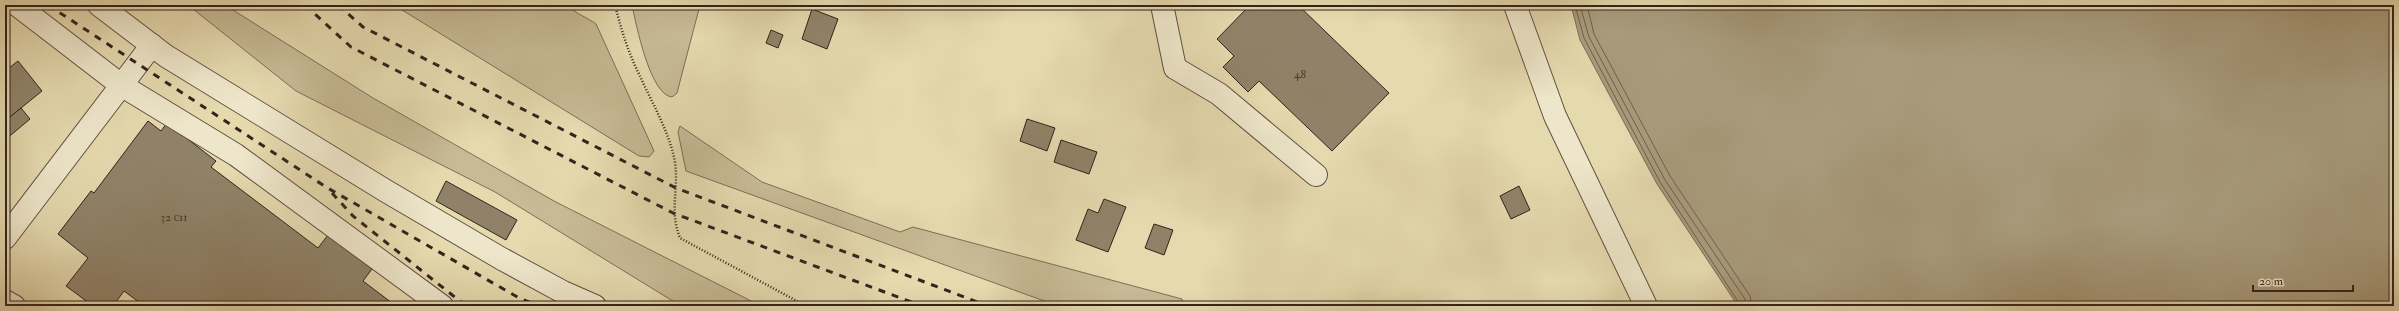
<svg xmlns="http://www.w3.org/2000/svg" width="2399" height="311" font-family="'IM FELL Double Pica',serif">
<rect width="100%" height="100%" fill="#e5d9ae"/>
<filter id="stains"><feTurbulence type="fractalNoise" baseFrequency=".005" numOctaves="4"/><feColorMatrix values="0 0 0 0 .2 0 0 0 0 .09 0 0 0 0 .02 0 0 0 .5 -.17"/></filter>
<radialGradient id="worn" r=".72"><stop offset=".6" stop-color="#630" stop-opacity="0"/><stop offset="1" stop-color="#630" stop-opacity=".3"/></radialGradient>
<g fill="#c7ba95" stroke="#7d6e58">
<polygon points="188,5 225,5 373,98 554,201 761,306 681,306 495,192 296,91"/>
<path d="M 394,5 L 568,5 C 575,14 587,17 596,24 L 654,151 L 649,157 L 639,156 Z"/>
<path d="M 632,5 L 700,5 L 677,93 L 672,97 C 650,95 636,24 632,5 Z"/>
<polygon points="680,126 762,182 900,232 913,227 1182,299 1184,306 1058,306 686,171 678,132"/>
</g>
<polygon fill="#a89b7c" stroke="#796b56" points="1571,5 2394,5 2394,306 1738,306 1657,184 1580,40"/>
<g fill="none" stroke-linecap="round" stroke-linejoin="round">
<g stroke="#6e5f4c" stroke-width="1">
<polyline points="1575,5 1584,38 1660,182 1741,306"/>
<polyline points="1580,5 1589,37 1665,180 1745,299 1746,306"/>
<polyline points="1587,5 1594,34 1670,176 1750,296 1752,306"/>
</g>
</g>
<g fill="#908268" stroke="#33231c">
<polygon points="1250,5 1298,5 1389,93 1332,151 1259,81 1248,92 1223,67 1234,56 1217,39"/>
<polygon points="812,9 838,19 827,49 802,39"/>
<polygon points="771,30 783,35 778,48 766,43"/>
<polygon points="18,61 42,91 5,121 5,71"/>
<polygon points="21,108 30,119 5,140 5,121"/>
<polygon points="1027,119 1055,128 1047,151 1020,141"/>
<polygon points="148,121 161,131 167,123 216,161 211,167 318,248 328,235 372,269 363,281 396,306 144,306 124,291 113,306 93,306 66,286 88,258 58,234 91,191 94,193"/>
<polygon points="1061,140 1097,152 1089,174 1054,162"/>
<polygon points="446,181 517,220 506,240 436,201"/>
<polygon points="1519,186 1530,210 1511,219 1500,196"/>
<polygon points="1104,199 1126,207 1108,252 1076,240 1088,209 1098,213"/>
<polygon points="1154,224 1173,230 1164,255 1145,248"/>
</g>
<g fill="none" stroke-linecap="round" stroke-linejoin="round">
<g stroke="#605040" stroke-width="24">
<g id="minor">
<polyline points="17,5 121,85 236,155 442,306"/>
<polyline points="99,5 166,56 386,191 502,259 563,292 595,306"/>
<polyline points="1162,5 1175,68 1219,94 1316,175"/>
<polyline points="1515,5 1555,116 1646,306"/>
<polyline points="5,238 152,45"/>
<polyline points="5,301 14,306"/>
</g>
</g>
<path stroke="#33231c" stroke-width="2.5" stroke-dasharray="1 2" stroke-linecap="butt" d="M 615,5 C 621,29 628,52 639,74 C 652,103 669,131 675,162 C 679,190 669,210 680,238 L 806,306"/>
<use href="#minor" stroke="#eee6ca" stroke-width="22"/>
<g stroke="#33231c" stroke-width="3" stroke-dasharray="7 7" stroke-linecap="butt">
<polyline points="48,5 326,187 519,298 540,306"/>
<polyline points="305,5 351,47 673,213 922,306"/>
<polyline points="338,5 363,27 676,188 988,306"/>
<polyline points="332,193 353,216 466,306"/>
</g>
</g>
<g text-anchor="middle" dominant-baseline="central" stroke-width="3" stroke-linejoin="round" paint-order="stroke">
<g font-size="12" fill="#4a3b2f">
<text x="1300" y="74">48</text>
<text x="174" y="217">32 с11</text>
</g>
</g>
<rect width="2399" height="311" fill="none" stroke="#e5d9ae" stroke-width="20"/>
<rect x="6" y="6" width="2387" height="299" fill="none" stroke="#33231c" stroke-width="2"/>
<rect x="10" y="10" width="2379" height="291" fill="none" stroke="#33231c"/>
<path d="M2253 285v6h100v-6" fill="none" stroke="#33231c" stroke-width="2"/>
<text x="2259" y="285" font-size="12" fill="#33231c" stroke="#eee6ca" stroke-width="3" paint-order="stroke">20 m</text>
<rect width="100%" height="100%" filter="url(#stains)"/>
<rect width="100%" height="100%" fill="url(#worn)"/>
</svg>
